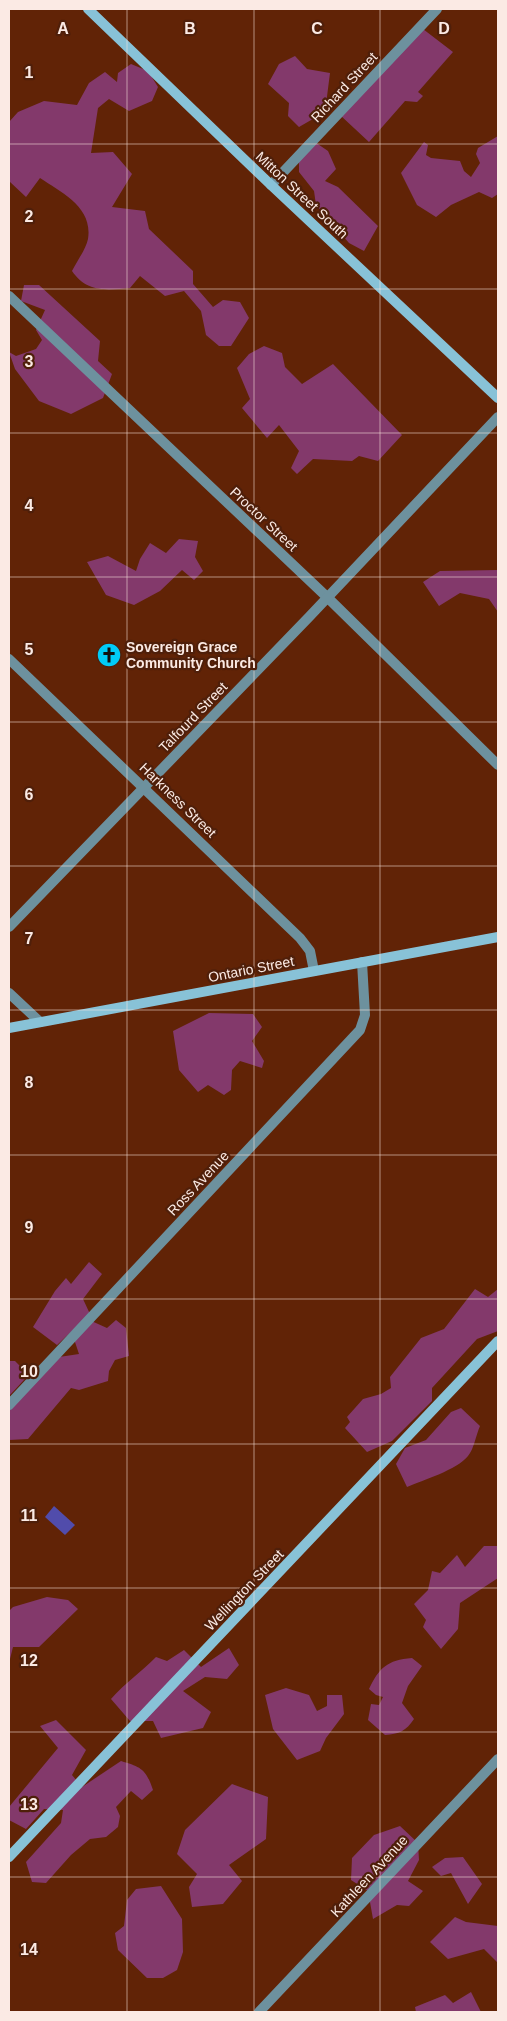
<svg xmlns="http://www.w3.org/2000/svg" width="507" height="2021" font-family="Helvetica,sans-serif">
<rect width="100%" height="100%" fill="#612306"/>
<g fill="#83396b">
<polygon points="423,29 453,52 418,92 423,96 417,102 405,101 369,142 340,115"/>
<polygon points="295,56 307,69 330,73 325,112 299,127 288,116 289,103 268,84 279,64"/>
<path d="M 131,64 L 148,71 L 158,87 L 152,101 L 129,111 L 109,99 L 98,108 L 91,153 L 113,152 L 132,174 L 112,207 L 145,211 L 149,229 L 193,271 L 193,284 L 213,307 L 223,300 L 240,302 L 249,318 L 231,346 L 219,346 L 206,335 L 201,311 L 184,291 L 165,296 L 140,276 L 130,288 C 107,290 87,293 72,271 C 77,261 86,249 88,239 C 93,207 62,193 40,178 L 26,197 L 9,181 L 9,122 L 18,112 L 44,101 L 77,105 L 89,83 L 105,72 L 117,82 L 118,73 Z"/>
<polygon points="498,136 498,194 492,198 479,192 451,205 436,217 417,205 401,173 424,142 428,145 426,155 431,158 460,161 464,171 471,177 480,163 476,154 478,148"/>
<polygon points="309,138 328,151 336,169 325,181 338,187 378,226 364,251 349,243 316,205 314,191 299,172 299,149"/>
<polygon points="24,285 39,285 100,341 98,361 112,374 103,398 71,414 39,401 15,369 9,352 16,356 36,349 42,340 36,330 45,310 21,301"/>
<polygon points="264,346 282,353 285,367 302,384 333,364 402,435 378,461 359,456 352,461 313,459 297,474 291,468 299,451 279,425 267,438 242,408 250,399 237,368 249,354"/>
<polygon points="179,539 198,541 195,557 203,571 194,580 182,570 160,591 134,605 106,595 87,562 108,556 136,571 140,559 150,543 166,553"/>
<polygon points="498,570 498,612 489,599 460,593 439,606 423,582 440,571"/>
<polygon points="209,1013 253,1014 262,1027 252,1041 264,1061 262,1068 240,1061 232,1070 231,1090 224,1095 208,1085 198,1092 179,1070 173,1031"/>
<polygon points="89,1262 102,1274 83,1299 90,1314 57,1345 33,1327 55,1291 66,1278 71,1284"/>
<polygon points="475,1289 488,1297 498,1289 498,1331 477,1339 432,1388 432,1401 392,1441 367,1452 345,1428 350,1422 347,1417 363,1399 381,1394 391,1388 390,1377 421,1338 444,1329"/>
<polygon points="87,1319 107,1328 116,1320 126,1328 129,1356 115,1360 109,1371 108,1381 79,1390 71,1388 28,1439 9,1440 9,1404 59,1357 79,1354 72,1333"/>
<polygon points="9,1361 15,1361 21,1367 37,1366 9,1396"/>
<path d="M 461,1408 L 480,1426 C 476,1435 474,1449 468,1456 C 457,1470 423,1480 407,1487 L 396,1464 L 405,1448 L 426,1440 L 451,1412 Z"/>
<polygon points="484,1546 498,1546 498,1578 460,1603 458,1629 441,1649 423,1627 426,1620 414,1604 428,1590 432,1571 440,1573 457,1555 465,1567"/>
<polygon points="47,1597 68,1600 78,1609 39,1647 13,1647 9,1663 9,1611 13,1607"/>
<path d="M 229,1648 L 239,1665 L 227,1679 L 205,1677 L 183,1691 L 211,1712 L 203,1728 L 161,1738 L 153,1721 L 130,1721 L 111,1699 C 125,1683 141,1672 156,1657 L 167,1661 L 184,1650 L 201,1667 Z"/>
<path d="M 412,1658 L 422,1666 L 408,1686 L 402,1703 L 414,1719 C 406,1731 399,1734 385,1735 L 368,1720 L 371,1704 L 379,1705 L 383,1697 L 376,1695 L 369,1689 C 379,1668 387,1660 412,1658 Z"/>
<polygon points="286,1688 309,1695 317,1711 327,1706 327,1695 342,1695 344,1714 326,1738 320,1751 297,1760 273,1729 265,1695"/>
<path d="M 56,1720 L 86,1750 L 72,1775 L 82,1787 L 121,1761 C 141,1767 146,1769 153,1790 L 142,1800 L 131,1791 L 116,1807 L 120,1816 L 118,1827 L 106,1837 L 90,1839 L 71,1855 L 46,1883 L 32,1882 L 26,1862 L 61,1823 L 63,1810 L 44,1809 L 26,1829 L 9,1820 L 9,1807 L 58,1748 L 40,1726 Z"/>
<polygon points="232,1784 268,1797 266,1839 229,1865 242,1881 223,1904 192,1907 189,1887 197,1874 177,1854 185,1830"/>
<polygon points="400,1826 418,1843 419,1860 408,1881 423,1891 409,1906 397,1905 373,1919 368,1891 351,1880 352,1858 374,1835"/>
<polygon points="463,1857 482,1884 468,1904 451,1873 441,1876 432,1867 445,1858"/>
<polygon points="161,1886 182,1919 183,1952 177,1970 163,1978 147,1978 118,1950 115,1933 124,1926 127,1900 136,1889"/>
<polygon points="455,1917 466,1922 498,1926 498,1963 484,1949 448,1959 430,1942"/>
<polygon points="471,1992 481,2012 416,2012 415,2007 445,1995 453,2003"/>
</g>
<polygon fill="#514cab" points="54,1506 75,1525 65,1535 45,1517"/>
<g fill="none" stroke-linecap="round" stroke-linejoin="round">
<g stroke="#6d919e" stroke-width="10">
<polyline points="271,185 437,9"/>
<polyline points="9,296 328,598 498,765"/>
<polyline points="9,659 300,938 310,951 314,971"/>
<polyline points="9,927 309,617 498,417"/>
<polyline points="9,993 40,1022"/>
<polyline points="9,1405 360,1030 365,1015 362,962"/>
<polyline points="259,2012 498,1759"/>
</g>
<g stroke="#88c2d7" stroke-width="10">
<polyline points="88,9 271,185 498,398"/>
<polyline points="9,1028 498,937"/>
<polyline points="9,1857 498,1341"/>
</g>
</g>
<path fill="none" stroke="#fbeae4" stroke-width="1" stroke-opacity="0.55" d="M 127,9 L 127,2012M 254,9 L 254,2012M 380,9 L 380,2012M 9,144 L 498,144M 9,289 L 498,289M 9,433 L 498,433M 9,577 L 498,577M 9,722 L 498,722M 9,866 L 498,866M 9,1010 L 498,1010M 9,1155 L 498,1155M 9,1299 L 498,1299M 9,1444 L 498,1444M 9,1588 L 498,1588M 9,1732 L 498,1732M 9,1877 L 498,1877"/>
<defs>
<g id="church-disc" transform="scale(1.25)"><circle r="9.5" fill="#00cbf8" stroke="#4f1f0a"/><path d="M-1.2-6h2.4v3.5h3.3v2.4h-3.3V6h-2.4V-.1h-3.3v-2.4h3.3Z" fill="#111"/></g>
</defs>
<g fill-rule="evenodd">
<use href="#church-disc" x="109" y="655"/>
</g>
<g text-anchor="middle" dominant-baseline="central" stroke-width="4.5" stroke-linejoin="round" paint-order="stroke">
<g font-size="14" fill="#fbeae4" stroke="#4f1f0a">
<text transform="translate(344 87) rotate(-47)">Richard Street</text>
<text transform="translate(302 195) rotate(43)">Mitton Street South</text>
<text transform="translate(264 519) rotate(43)">Proctor Street</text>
<text transform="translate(193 717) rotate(-46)">Talfourd Street</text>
<text transform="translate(178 800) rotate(44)">Harkness Street</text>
<text transform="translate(251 969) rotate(-11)">Ontario Street</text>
<text transform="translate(198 1183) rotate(-47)">Ross Avenue</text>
<text transform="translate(244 1590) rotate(-46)">Wellington Street</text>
<text transform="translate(369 1876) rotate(-47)">Kathleen Avenue</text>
</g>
<g font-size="14" font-weight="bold" fill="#fbeae4" stroke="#4f1f0a" text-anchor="start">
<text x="126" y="647">Sovereign Grace<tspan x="126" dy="16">Community Church</tspan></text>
</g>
</g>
<g font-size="16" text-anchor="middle" font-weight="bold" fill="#fbeae4" stroke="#4f1f0a" stroke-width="4.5" stroke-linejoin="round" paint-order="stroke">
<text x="63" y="34">A</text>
<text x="190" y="34">B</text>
<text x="317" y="34">C</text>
<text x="444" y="34">D</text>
<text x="29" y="78">1</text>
<text x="29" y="222">2</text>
<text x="29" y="367">3</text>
<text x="29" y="511">4</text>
<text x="29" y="655">5</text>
<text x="29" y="800">6</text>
<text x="29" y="944">7</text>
<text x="29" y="1088">8</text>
<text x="29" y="1233">9</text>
<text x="29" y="1377">10</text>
<text x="29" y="1521">11</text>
<text x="29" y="1666">12</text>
<text x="29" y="1810">13</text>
<text x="29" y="1955">14</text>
</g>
<rect width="507" height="2021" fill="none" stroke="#fbeae4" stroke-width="20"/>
</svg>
